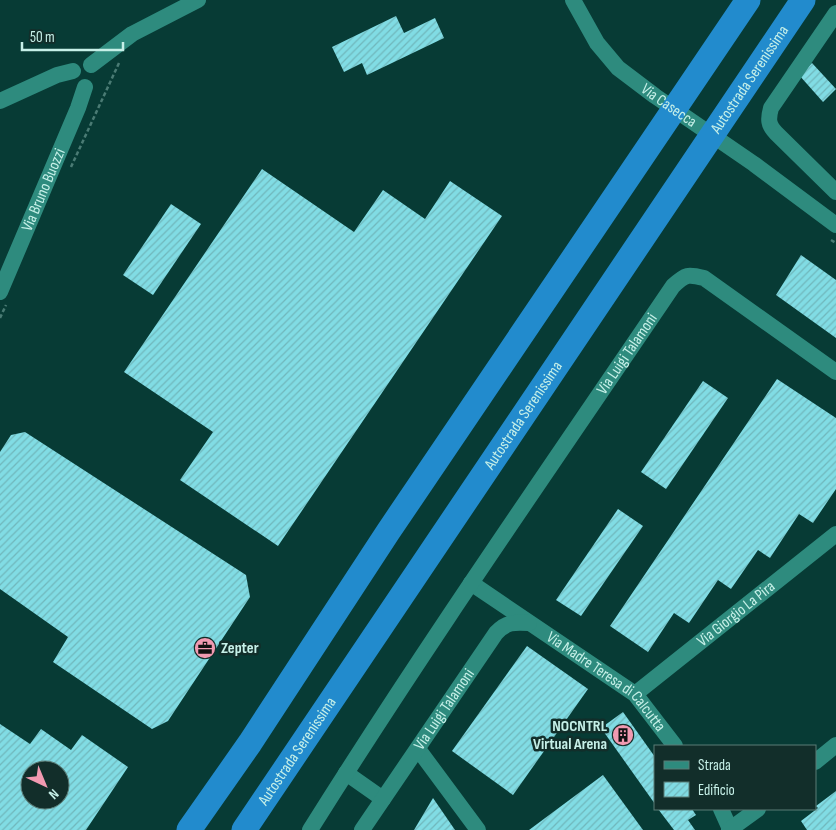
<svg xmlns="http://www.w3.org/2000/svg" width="836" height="830" font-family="'Sofia Sans Condensed',sans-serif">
<defs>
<pattern id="building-hatch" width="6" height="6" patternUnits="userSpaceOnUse" patternTransform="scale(1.25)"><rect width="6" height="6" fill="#81dce4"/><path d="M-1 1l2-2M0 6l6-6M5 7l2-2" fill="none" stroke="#70b7bc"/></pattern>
</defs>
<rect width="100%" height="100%" fill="#073b35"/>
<g fill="url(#building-hatch)" fill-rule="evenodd">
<polygon points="396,16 404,33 435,18 444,38 367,75 362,63 344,72 332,47"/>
<polygon points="812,63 836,89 823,102 799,75"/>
<polygon points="262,169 354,232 383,190 425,219 450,181 502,216 278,546 180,480 213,432 124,372"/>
<polygon points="171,204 201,224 153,295 123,275"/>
<polygon points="801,255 836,280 836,338 776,295"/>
<polygon points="777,379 836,418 836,489 813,523 799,514 770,558 758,550 731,589 718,580 689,623 674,613 648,652 610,626"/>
<polygon points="703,381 728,398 666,489 641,472"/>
<polygon points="25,432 246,575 250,597 168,721 152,729 53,662 68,637 0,589 0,452 11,435"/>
<polygon points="618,509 643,526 581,616 556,600"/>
<polygon points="527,646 588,689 513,795 452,751"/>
<polygon points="623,712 655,757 655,804 601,728"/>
<path d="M 0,724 L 30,744 L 41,729 L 71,750 L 82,735 L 128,767 L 86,830 L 0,830 ZM 30,770 L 60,770 L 60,800 L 30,800 Z"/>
<polygon points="603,775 643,830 529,830"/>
<polygon points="836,791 836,830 807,830 801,821 818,808 816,806"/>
<polygon points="433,798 455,830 414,830"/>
<polygon points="658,809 692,809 696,815 688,820 695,830 674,830"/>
</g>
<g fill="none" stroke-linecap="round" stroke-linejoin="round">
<g stroke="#4a7b74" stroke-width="2.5" stroke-dasharray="4 2.5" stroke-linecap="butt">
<polyline points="71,167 119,63"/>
<polyline points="831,240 836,243"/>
<polyline points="0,318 6,305"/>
</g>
<g stroke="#2e8b7e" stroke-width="16">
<path id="s1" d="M 573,0 L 597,43 L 618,68 L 655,96 L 754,164 L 836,225"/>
<path d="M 836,13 L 771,108 C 768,119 768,125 776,133 L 836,192"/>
<polyline points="91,65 132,34 198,0"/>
<polyline points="0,101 57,75 73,71"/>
<path id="s2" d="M 0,292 L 78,108 L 85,87"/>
<path id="s3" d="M 471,583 L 635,694 L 675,746"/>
<path id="s4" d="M 635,694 L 836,534"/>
<polyline points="418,749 478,830"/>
<polyline points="815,762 836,745"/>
<polyline points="346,773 383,799"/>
<polyline points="721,809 730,829"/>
<path id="s5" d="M 310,830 C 426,645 551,466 673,286 C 686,274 688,274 704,278 L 836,372"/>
<path id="s6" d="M 362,830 L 496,633 C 506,622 514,622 529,623"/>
<polyline points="729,830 758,809"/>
</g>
<g stroke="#228bcd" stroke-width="25">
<polyline points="189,830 250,743 388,532 748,0"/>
<path id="s7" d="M 244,830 L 803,0"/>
</g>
</g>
<defs>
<g id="office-disc" transform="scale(1.125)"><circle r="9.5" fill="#f19ab1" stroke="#122e2a"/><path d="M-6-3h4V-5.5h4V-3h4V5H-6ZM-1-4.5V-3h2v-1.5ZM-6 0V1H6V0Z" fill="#111"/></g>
<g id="building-disc" transform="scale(1.125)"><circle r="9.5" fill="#f19ab1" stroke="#122e2a"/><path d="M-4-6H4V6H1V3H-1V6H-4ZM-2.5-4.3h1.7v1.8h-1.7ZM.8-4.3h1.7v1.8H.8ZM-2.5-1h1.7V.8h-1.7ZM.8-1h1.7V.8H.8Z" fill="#111"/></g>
</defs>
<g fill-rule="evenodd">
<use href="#office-disc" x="205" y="648"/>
<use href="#building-disc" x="623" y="735"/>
</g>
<g text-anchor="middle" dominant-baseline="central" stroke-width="5" stroke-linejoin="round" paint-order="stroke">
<g font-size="16" fill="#c6f0e8" stroke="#122e2a">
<text stroke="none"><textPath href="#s7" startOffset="905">Autostrada Serenissima</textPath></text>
<text stroke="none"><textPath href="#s1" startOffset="145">Via Casecca</textPath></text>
<text stroke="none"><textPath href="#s2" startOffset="111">Via Bruno Buozzi</textPath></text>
<text stroke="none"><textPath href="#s5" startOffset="572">Via Luigi Talamoni</textPath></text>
<text stroke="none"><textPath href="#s7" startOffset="500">Autostrada Serenissima</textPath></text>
<text stroke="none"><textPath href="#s4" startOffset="129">Via Giorgio La Pira</textPath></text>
<text stroke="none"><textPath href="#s3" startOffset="168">Via Madre Teresa di Calcutta</textPath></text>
<text stroke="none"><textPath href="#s6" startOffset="146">Via Luigi Talamoni</textPath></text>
<text stroke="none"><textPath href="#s7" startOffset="95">Autostrada Serenissima</textPath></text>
</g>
<g font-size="16" font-weight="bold" fill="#c6f0e8" stroke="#122e2a" text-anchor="start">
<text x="221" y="648">Zepter</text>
<text x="607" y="726" text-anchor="end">NOCNTRL<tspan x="607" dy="18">Virtual Arena</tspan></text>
</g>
</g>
<rect x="654" y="745" width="162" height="65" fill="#122e2a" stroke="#5a7c76"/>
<rect x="664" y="761" width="25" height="8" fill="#2e8b7e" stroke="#5a7c76"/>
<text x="698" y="770" font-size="15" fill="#c6f0e8">Strada</text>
<rect x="664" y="782" width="25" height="15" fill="url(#building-hatch)" stroke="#5a7c76"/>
<text x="698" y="795" font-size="15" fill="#c6f0e8">Edificio</text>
<g transform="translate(45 785) rotate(136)"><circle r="24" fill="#122e2a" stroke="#5a7c76"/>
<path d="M0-4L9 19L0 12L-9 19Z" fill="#f19ab1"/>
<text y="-8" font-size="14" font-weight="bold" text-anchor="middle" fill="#c6f0e8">N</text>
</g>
<path d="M22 42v8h101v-8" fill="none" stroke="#c6f0e8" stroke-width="2.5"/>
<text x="30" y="42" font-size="15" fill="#c6f0e8" stroke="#122e2a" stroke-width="4" paint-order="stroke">50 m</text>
</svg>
